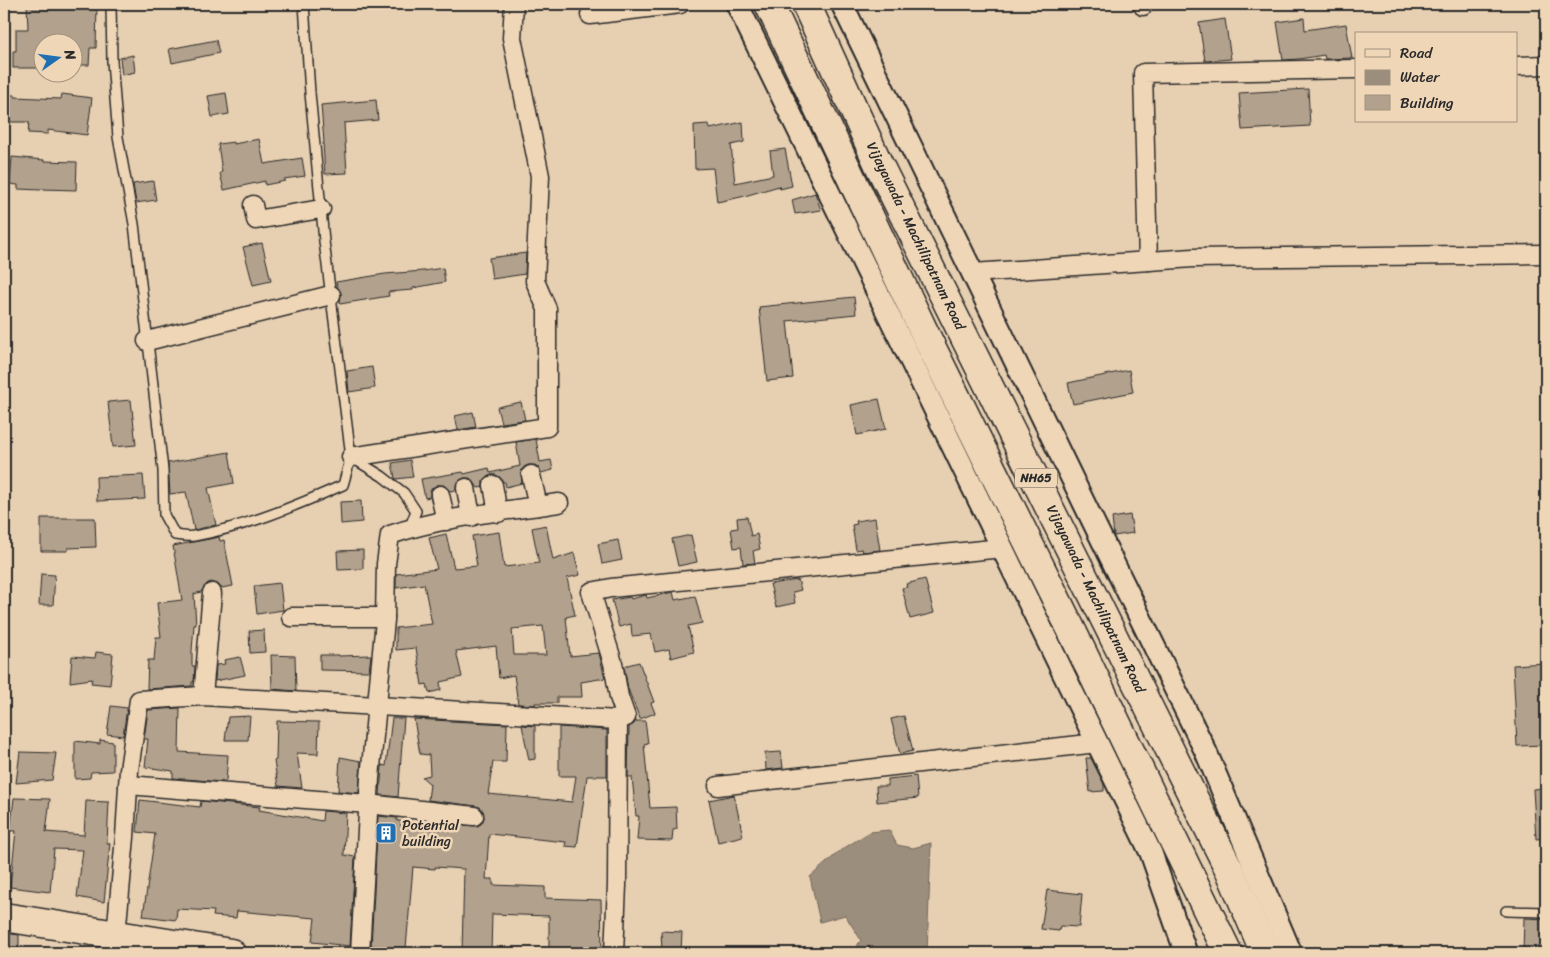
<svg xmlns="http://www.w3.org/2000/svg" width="1550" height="957" font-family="Sriracha,sans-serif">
<rect width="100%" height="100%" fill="#e7cfb1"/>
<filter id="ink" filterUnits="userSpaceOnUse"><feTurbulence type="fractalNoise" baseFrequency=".02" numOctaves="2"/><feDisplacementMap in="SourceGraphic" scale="10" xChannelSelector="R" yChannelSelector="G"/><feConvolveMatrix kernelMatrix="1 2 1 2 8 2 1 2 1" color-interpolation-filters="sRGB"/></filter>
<g filter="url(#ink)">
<polygon fill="#9c8e7c" stroke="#6f665c" points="889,830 897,845 913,848 931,843 927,953 852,953 861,940 845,915 820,922 810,877 841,850 870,832"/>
<g fill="#b2a18c" stroke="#2b2b2b" fill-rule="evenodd">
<polygon points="27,4 97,4 96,48 90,48 89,65 72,65 72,42 42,42 42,68 13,68 13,51 16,51 16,29 28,29"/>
<polygon points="1304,18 1305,30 1346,24 1352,58 1325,59 1324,55 1299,59 1283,60 1277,22"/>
<polygon points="1225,19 1231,59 1205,61 1199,23"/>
<polygon points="216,40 219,53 172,63 169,49"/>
<polygon points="133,55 135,72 122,75 120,58"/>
<polygon points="1308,89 1310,126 1242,130 1239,93"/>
<polygon points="226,93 229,114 212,117 208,96"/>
<polygon points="62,94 92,98 87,135 48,130 48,134 28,133 29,122 4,122 4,95 15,95 15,97 61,99"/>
<polygon points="376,100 378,120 344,123 347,173 325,174 323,143 324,143 321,105"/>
<polygon points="743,122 744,142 731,145 735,183 773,175 770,151 785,149 792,186 780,189 779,186 741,197 717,202 713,168 695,169 694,125 709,124 710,129"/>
<polygon points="259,139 264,164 302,158 305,176 284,179 285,181 265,185 265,181 224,190 220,173 222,172 218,144 234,142 234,144"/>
<polygon points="12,157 44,160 43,161 77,162 76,190 42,189 41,190 18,189 18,185 10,184"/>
<polygon points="153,181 156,200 136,203 133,184"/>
<polygon points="815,193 821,210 795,214 792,200"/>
<polygon points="262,243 271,281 253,285 243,247"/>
<polygon points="526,253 525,274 492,279 489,258"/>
<polygon points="443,268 445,282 413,288 413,290 388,292 389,296 340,304 341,293 337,286 336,282 385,274 423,271"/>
<polygon points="854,297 856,314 787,321 793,378 767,381 759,307"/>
<polygon points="372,367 375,388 349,392 347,371"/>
<polygon points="1129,370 1133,392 1073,404 1068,383"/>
<polygon points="879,399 886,429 857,435 851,405"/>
<polygon points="131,400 136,445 113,447 108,402"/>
<polygon points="521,402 525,420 501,423 497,407"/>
<polygon points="473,412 476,427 458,430 455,416"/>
<polygon points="536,439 540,462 551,460 553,470 541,473 539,468 535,465 528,465 524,467 521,471 522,483 506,487 505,482 503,482 501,478 496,475 492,475 487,477 483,481 483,487 478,488 474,482 470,478 464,478 460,480 456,484 456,490 450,491 444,485 437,485 432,488 430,491 430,497 425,498 421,479 463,472 464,474 489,468 490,473 520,466 516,442"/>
<polygon points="229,452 234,483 208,488 216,525 194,530 186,492 170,494 168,463"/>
<polygon points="410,460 413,477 396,479 395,478 392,463"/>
<polygon points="143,475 145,499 97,501 96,477"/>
<polygon points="361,501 362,522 341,524 340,502"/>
<polygon points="1130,515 1133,533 1114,536 1112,518"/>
<polygon points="747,517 751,536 757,534 760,549 753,551 755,563 743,564 741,547 734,548 731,529 738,528 737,518"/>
<polygon points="41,518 95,518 96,547 68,548 68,551 41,551"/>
<polygon points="875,518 880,550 863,552 862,549 856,550 852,525 857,524 856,521"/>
<path d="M 546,525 L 553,560 L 574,553 L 580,575 L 567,578 L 575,615 L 566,617 L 570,656 L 599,653 L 605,678 L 581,682 L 582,697 L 557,697 L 557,703 L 535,703 L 535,705 L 518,704 L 514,675 L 499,678 L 496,646 L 456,651 L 462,677 L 440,682 L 441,690 L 429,693 L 427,684 L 422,685 L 416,648 L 396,650 L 396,628 L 432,624 L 424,584 L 396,588 L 396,574 L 437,569 L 429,538 L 446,534 L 454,568 L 477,566 L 472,536 L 499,532 L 504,567 L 539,563 L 532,528 ZM 543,626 L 546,655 L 514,655 L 512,629 Z"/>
<polygon points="691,535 697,562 678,566 672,539"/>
<polygon points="219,537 220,541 224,540 233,586 221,588 218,584 212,582 208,583 204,587 201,592 194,594 196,625 194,625 192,651 192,666 195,666 194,682 192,682 192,686 147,689 148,660 154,660 156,637 161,637 157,603 182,600 173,546"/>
<polygon points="618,540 622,560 602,564 598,544"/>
<polygon points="363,550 363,569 338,570 337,551"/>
<polygon points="41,574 55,575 53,605 39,605"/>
<polygon points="925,579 934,613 910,619 902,588 907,587 906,584"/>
<polygon points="798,580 801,590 793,592 795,603 776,607 770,584"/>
<polygon points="280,583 283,610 257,614 254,586"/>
<polygon points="673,592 675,600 695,596 702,623 688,626 694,652 671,658 669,649 655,652 651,634 632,636 631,624 619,627 612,600 630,597 631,599 646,595 647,598"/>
<polygon points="264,630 265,652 250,653 249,631"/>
<polygon points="96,652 113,654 110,685 91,683 92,679 70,682 72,656 95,658"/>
<polygon points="271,655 295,656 296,691 272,689"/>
<polygon points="320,655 339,655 339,656 371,655 369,671 320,670"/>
<polygon points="240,657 245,675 215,681 216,665 225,664 224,660"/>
<polygon points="639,662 654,702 651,703 655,713 640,719 628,689 624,666"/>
<polygon points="1546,663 1546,745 1517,746 1513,665"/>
<polygon points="111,706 127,708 123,736 107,734"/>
<polygon points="180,708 179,752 228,755 226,781 222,781 222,782 173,778 173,771 145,767 148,739 144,739 148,710"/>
<polygon points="250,716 248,740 225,740 228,717"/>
<polygon points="904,716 913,751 900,754 891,719"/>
<polygon points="392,718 404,718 398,797 380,795 382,765 386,766"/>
<polygon points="414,719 507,724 506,762 493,762 488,794 572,802 576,776 559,776 559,727 607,730 607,776 587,776 577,847 565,846 566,842 489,834 486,879 493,879 493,885 545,887 545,898 601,900 602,953 549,953 549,916 492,914 491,953 462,953 464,869 435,867 435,869 413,867 406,948 372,946 372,948 371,948 378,816 397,818 397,821 401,821 401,827 447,830 447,824 478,826 482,823 484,818 483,811 480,807 476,806 428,800 430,784 422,777 430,775 429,755 420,754"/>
<polygon points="277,721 319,722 318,754 297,753 302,788 278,786 274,761 276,760"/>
<polygon points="636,721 645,721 648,743 644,744 650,808 676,807 677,829 673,830 672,841 637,840 639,816 636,816 632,777 628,777 629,727 634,724"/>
<polygon points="522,725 535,726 535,759 529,760"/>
<polygon points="100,740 113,742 113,771 91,772 90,778 75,779 75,741 100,744"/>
<polygon points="20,752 56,753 52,780 16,783"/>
<polygon points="781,752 783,768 766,770 765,753"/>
<polygon points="340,757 361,761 359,793 338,791"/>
<polygon points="1086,758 1091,758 1104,784 1104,791 1090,792"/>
<polygon points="916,776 918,798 877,802 876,786 888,786 888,779"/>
<polygon points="1546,788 1546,838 1536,839 1533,789"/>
<polygon points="734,795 743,836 718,842 709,800"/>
<polygon points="14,798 50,799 46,832 84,835 86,801 109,802 107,843 110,843 104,902 77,897 83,850 54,849 50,892 10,887 16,831 10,831"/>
<polygon points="140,800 200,807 201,801 260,807 259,810 322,821 323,811 346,813 344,855 355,857 350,946 312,942 315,918 237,911 236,918 213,916 214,911 177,909 176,920 143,916 155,834 137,832"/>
<polygon points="1047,890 1082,894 1079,927 1060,926 1059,931 1041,929"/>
<polygon points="1524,918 1546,919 1546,953 1523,953"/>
<polygon points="661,931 682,932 681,951 662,951"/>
<polygon points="4,933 19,935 19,953 4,953"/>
</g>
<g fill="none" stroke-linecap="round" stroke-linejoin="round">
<g stroke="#2b2b2b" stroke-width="12">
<g id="service">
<path d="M 111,4 L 112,61 L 118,137 L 134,224 L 163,470 L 164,515 L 175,535 C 181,536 188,537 194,536 C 243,528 298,505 343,485 L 351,457 L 324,241 L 310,93 L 304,4"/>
<polyline points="354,459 382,476 404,493 416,511 409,529"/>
<polyline points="1506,911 1546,912"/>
</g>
</g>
<g stroke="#2b2b2b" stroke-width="21">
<g id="minor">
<polyline points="1143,4 1143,6"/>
<polyline points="590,15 680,4"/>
<polyline points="1516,66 1546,65"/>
<polyline points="253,205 256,220 321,209"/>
<polyline points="1148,261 1143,73 1356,69"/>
<polyline points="973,273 1193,258 1546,254"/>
<polyline points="147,341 331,295"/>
<polyline points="351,457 547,427 547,309 535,281 540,176 512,38 514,4"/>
<polyline points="531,475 538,506"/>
<polyline points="493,485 498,513"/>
<polyline points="466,488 471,517"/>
<polyline points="440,495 446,521"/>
<polyline points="291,617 385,617"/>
<polyline points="203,696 212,593"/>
<polyline points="128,785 368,804 474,816"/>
<polyline points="718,786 1097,743"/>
<polyline points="116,935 125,837 129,770 139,700 203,696 618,720 626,717 619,697 613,663 591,592 611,588 1002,548"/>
<path d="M 360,953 L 370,778 L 385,620 L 386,564 L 390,535 C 442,517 505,511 559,503"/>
<polyline points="614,953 617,885 618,720"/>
</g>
</g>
<g stroke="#2b2b2b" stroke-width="25">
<g id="tertiary">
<polyline points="737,4 1151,853 1186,953"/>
<polyline points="842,4 1084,503 1206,752 1291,953"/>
</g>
</g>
<g stroke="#2b2b2b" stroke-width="31">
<polyline id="primary" points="4,917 231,953"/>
</g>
<g stroke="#2b2b2b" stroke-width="31">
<g id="trunk">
<polyline points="769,4 926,336 1072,631 1228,953"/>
<polyline points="806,4 878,163 1230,871 1265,953"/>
</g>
</g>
<use href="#service" stroke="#efd6b7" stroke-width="9"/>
<use href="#minor" stroke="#efd6b7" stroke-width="18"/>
<use href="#tertiary" stroke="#efd6b7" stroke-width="21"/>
<use href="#primary" stroke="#efd6b7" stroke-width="28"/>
<use href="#trunk" stroke="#efd6b7" stroke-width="28"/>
</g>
</g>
<defs>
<g id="building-square" transform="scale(1.125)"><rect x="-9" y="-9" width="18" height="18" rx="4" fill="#1f6fb2" stroke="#efd6b7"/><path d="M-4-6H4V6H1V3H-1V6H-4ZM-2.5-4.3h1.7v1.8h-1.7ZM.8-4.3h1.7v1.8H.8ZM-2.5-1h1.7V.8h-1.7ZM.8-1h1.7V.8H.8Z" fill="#fff"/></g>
</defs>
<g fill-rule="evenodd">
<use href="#building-square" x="386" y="833"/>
</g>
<g text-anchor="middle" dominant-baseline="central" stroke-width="5" stroke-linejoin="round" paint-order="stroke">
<rect fill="#efd6b7" stroke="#665e55" stroke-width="1" x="1015" y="468.5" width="42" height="19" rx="4"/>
<g font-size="12" font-weight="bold" fill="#2b2b2b">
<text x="1036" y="478">NH65</text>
</g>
<g font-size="14" fill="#2b2b2b" stroke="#efd6b7">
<text transform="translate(916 236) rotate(64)">Vijayawada - Machilipatnam Road</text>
<text transform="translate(1096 599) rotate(64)">Vijayawada - Machilipatnam Road</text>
</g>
<g font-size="14" fill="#2b2b2b" stroke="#efd6b7" text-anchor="start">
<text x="402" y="825">Potential<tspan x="402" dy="16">building</tspan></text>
</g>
</g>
<rect width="1550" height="957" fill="none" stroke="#efd6b7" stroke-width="20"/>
<rect x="10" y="10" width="1530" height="937" fill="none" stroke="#2b2b2b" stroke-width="2" filter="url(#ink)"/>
<rect x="1355" y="32" width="162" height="90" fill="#efd6b7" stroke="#a1927f"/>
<rect x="1365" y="49" width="25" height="8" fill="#efd6b7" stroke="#a1927f"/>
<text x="1400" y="58" font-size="15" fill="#2b2b2b">Road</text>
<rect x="1365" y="70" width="25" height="15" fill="#9c8e7c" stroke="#a1927f"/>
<text x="1400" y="82" font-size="15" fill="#2b2b2b">Water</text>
<rect x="1365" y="95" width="25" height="15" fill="#b2a18c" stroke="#a1927f"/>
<text x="1400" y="108" font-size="15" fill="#2b2b2b">Building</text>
<g transform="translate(58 58) rotate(76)"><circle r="24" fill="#efd6b7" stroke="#a1927f"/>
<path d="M0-4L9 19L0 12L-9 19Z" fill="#1f6fb2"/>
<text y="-8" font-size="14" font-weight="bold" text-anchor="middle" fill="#2b2b2b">N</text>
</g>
</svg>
